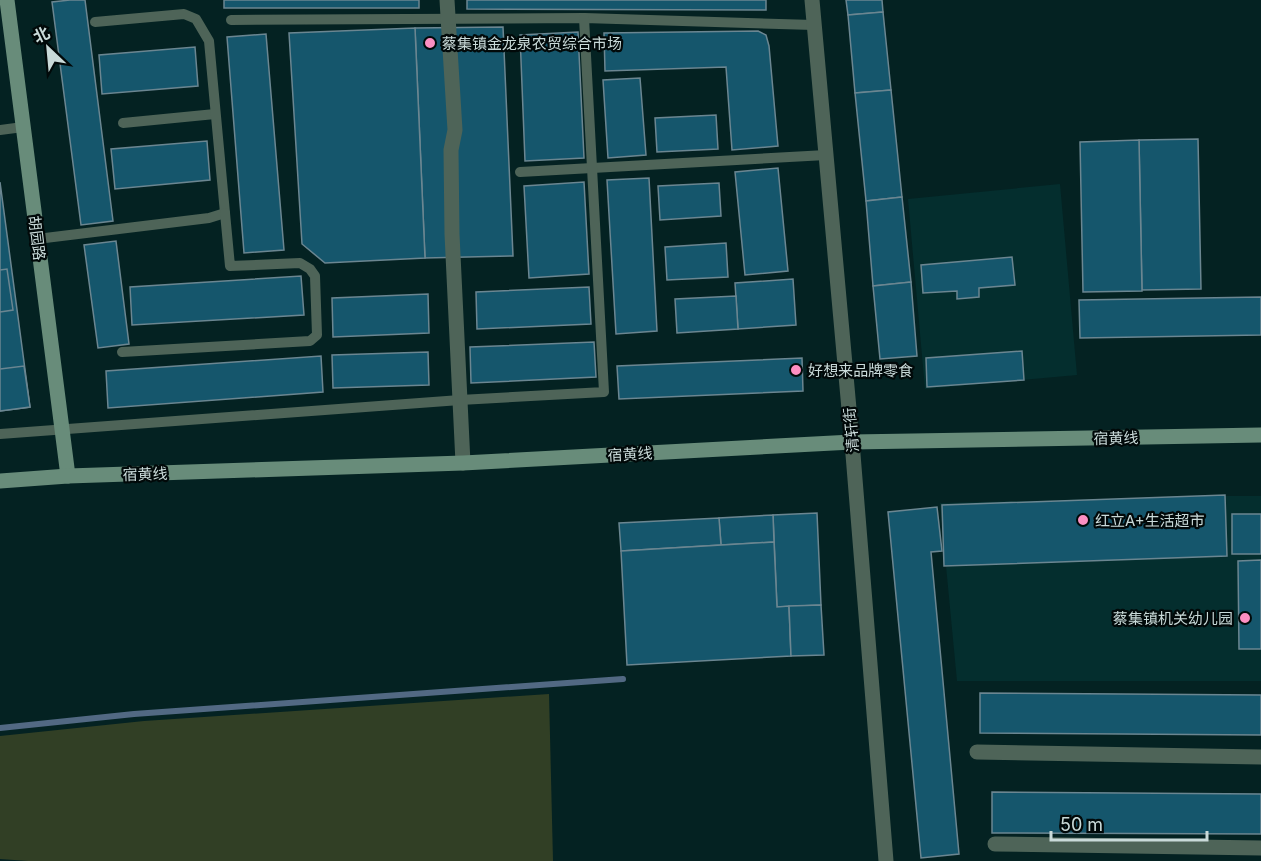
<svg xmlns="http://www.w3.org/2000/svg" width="1261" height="861" font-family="Inter,'Noto Sans SC',sans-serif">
<rect width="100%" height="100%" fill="#042222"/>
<g fill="#042e2e">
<polygon points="1060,184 1077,375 925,389 908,199"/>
<polygon points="1224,496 1261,496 1261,681 957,681 940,503"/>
</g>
<polygon fill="#313f25" points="549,694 553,861 28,861 0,859 0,736 144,721"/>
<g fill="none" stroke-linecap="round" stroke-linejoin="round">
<polyline stroke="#526983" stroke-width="6" points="0,728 134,714 623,679"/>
</g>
<g fill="#15566c" stroke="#6b8691" stroke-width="1.5">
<polygon points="70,0 85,0 113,221 81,225 52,2"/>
<rect x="224" y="0" width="195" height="8"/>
<polygon points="467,0 766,0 766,10 467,9"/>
<polygon points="846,0 882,0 883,12 848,15"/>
<polygon points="883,12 891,90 855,93 848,15"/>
<polygon points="503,27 513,256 425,258 415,28"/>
<polygon points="415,28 425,258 325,263 302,244 289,33"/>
<polygon points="758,31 766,35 769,46 778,146 732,150 726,67 605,71 604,33"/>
<polygon points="578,32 584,158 525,161 520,35"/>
<polygon points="266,34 284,250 244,253 227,37"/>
<polygon points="195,47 198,86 102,94 99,55"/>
<polygon points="640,78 646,155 608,158 603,80"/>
<polygon points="891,90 902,197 866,201 855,93"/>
<polygon points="716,115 718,149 657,152 655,118"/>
<polygon points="1198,139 1201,289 1142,290 1139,140"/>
<polygon points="1139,140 1142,291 1083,292 1080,142"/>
<polygon points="207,141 210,180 115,189 111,149"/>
<polygon points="778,168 788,271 745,275 735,172"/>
<polygon points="649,178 657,331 616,334 607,180"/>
<polygon points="0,182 30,407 0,411"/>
<polygon points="584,182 589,274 529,278 524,186"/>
<polygon points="719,183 721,216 660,220 658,186"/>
<polygon points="902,197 911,282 873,286 866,201"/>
<polygon points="116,241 129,344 98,348 84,245"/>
<polygon points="726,243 728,277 667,280 665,247"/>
<polygon points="1012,257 1015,285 979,288 979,297 957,299 957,291 923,293 921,265"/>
<polygon points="7,269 13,310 0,312 0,270"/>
<polygon points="301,276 304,315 132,325 130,287"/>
<polygon points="793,279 796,325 738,329 735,283"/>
<polygon points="911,282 917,356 880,359 873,286"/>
<polygon points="589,287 591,324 477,329 476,292"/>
<polygon points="428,294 429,333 333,337 332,298"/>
<polygon points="736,296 738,329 677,333 675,299"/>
<polygon points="1261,297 1261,335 1080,338 1079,300"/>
<polygon points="594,342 596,377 471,383 470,347"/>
<polygon points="1022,351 1024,380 927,387 926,358"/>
<polygon points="428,352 429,385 333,388 332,355"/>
<polygon points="321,356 323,392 108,408 106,371"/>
<polygon points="802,358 803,391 619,399 617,366"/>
<polygon points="24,366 30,407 0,411 0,369"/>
<polygon points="1225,495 1227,556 944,566 942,505"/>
<polygon points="937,507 942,551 931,552 959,854 921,858 888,512"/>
<polygon points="817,513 821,605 777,607 773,515"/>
<rect x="1232" y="514" width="29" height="40"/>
<polygon points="773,515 774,542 721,545 719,518"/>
<polygon points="719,518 721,545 621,551 619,523"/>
<polygon points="774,542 777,607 789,606 791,656 627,665 621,551"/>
<polygon points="1261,560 1261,649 1239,649 1238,561"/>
<polygon points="821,605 824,655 791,656 789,606"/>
<polygon points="980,693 1261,695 1261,735 980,733"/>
<polygon points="992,792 1261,794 1261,834 992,833"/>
</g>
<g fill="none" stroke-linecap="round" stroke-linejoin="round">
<g stroke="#4e6458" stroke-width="10">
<polyline points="231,20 584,18 814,25"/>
<polyline points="123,123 215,114"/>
<polyline points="0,130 23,127"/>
<polyline points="520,172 826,155"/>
<polyline points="37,239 209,218 225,213 209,41 196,19 184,14 95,22"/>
<polyline points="122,352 310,341 317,335 315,276 310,269 300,263 230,266 225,213"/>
<polyline points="0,434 460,400 604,392 584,18"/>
</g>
<g stroke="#4e6458" stroke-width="15">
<polyline points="447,0 455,130 451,150 452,234 463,463"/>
<polyline points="812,0 852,442 886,861"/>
<polyline points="977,752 1261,757"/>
<polyline points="995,844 1261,848"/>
</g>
<g stroke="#688c7a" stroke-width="15">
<polyline points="7,0 68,476"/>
<polyline points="0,481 68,476 463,463 852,442 1261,435"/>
</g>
</g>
<g fill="#fc8fc2" stroke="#010909" stroke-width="2">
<circle cx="430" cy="43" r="6"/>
<circle cx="796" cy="370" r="6"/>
<circle cx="1083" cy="520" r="6"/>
<circle cx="1245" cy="618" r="6"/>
</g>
<g text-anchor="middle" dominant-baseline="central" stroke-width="4.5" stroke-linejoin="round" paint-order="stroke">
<g font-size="15" fill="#c9dad9" stroke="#010909" text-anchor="start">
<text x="442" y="43">蔡集镇金龙泉农贸综合市场</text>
<text x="808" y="370">好想来品牌零食</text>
<text x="1095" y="520">红立A+生活超市</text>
<text x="1233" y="618" text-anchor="end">蔡集镇机关幼儿园</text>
</g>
<g font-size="15" fill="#c9dad9" stroke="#010909">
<text transform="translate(37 238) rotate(83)">胡园路</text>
<text transform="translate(851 430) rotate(-95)">清轩街</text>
<text transform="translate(1116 438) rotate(-1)">宿黄线</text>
<text transform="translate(630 454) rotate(-3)">宿黄线</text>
<text transform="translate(145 474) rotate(-2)">宿黄线</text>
</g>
</g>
<g transform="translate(48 48) rotate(334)" stroke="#010909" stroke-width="4.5" paint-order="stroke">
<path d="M0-4.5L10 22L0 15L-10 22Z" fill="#c9dad9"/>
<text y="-9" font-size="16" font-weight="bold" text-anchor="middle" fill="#c9dad9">北</text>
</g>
<path d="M1051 831v9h156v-9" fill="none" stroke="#c9dad9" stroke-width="3"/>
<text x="1060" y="831" font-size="18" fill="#c9dad9" stroke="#010909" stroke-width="4.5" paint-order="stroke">50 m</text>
</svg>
